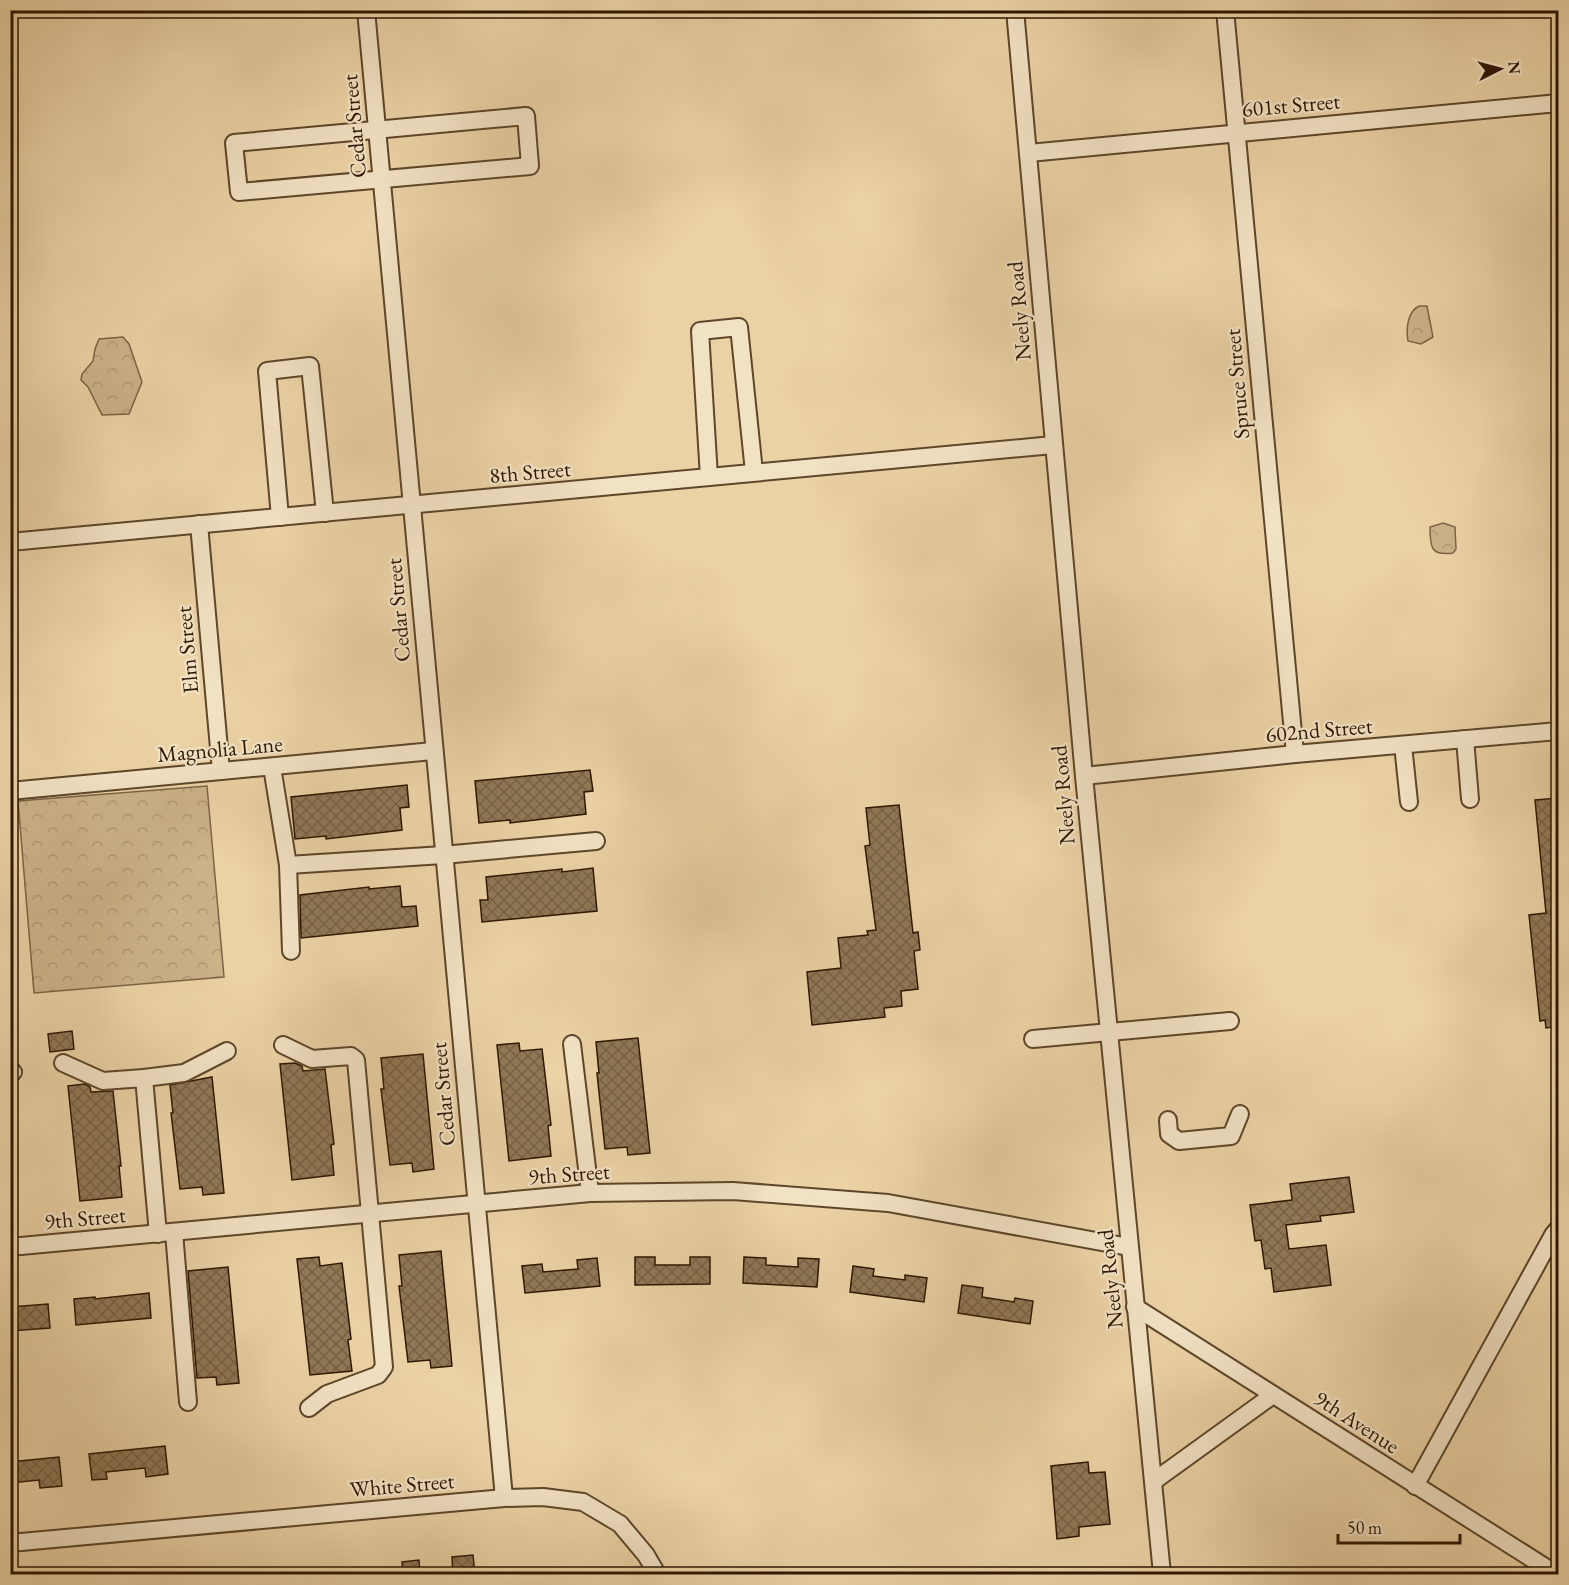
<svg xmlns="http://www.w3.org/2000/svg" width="1569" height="1585" font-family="'EB Garamond',serif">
<defs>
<pattern id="forest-crowns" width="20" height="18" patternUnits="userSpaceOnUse" patternTransform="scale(1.5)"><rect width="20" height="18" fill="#cbb289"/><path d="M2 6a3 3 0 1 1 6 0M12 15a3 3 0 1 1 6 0" fill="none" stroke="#af9874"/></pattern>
<pattern id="building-cross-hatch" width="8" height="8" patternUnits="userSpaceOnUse" patternTransform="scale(1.5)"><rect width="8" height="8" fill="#907856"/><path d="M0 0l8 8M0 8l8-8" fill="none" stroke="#766145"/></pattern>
</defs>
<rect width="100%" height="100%" fill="#ebd2a5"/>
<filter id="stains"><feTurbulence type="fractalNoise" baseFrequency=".00333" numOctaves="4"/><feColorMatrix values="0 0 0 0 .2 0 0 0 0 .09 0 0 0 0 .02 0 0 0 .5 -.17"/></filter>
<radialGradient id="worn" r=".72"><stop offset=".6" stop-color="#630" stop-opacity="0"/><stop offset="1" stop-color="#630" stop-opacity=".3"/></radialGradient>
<g fill="url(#forest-crowns)" stroke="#7c6444" stroke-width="1.5">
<path d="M 1419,306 L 1427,306 L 1433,337 L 1421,344 L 1408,341 C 1406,330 1407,312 1419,306 Z"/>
<polygon points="123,337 129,344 142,382 129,414 102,415 88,387 81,380 82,374 93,361 95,349 99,339"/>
<path d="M 1443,523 L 1455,527 L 1456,549 L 1453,553 C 1431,556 1430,548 1430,527 Z"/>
<polygon points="207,786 224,977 34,993 18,801"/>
</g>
<g fill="url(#building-cross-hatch)" stroke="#2e1700" stroke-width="1.5">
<polygon points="590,770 593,791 584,792 586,814 510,823 510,820 479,823 475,781"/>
<polygon points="407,785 409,807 400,808 402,830 326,839 326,836 295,839 291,797"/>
<polygon points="1558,798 1558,1026 1546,1028 1545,1020 1540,1021 1529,915 1546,913 1535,800"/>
<polygon points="899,805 913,933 918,932 920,950 914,951 918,989 901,991 902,1006 884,1008 885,1017 812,1025 807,972 841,968 838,938 868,935 867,931 876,930 865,846 870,845 866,808"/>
<polygon points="593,868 597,911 482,922 480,900 488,900 486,877 562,869 562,872"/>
<polygon points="400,886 402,907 416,906 418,926 301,938 300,895 369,887 369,889"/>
<polygon points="72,1031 74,1049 50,1052 48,1034"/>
<polygon points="638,1038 650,1153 628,1155 627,1147 605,1149 597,1073 599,1073 596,1042"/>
<polygon points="519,1043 520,1051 542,1049 551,1125 548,1126 551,1156 509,1161 497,1045"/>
<polygon points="423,1054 434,1169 413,1172 412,1163 390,1165 381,1089 384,1089 381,1058"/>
<polygon points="295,1063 302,1066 303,1071 325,1069 334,1144 331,1145 334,1175 292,1180 280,1064"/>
<polygon points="212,1077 224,1193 203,1195 202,1187 180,1189 171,1113 173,1113 170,1085"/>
<polygon points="85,1084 90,1087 91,1092 113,1091 121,1166 119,1166 122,1197 80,1201 68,1086"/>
<polygon points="1349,1177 1354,1212 1320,1216 1321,1221 1286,1225 1289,1249 1326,1245 1331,1285 1274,1292 1271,1268 1265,1269 1261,1240 1255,1241 1250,1205 1292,1200 1290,1184"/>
<polygon points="441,1251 452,1366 431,1368 430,1360 408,1362 399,1286 402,1286 399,1255"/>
<polygon points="319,1257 320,1266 342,1263 351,1339 348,1340 352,1371 310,1375 297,1259"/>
<polygon points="635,1257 655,1257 655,1265 690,1265 690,1257 710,1257 710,1284 635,1285"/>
<polygon points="744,1257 766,1258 766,1265 798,1267 798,1258 819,1259 817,1287 743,1283"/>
<polygon points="597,1258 600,1286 525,1293 522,1266 542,1264 543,1272 578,1269 577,1260"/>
<polygon points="853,1266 874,1269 873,1276 905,1280 905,1275 927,1278 924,1302 850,1292"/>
<polygon points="228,1267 239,1383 217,1385 216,1377 197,1378 188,1271"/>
<polygon points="962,1285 983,1288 982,1297 1014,1302 1015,1298 1033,1301 1030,1324 958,1313"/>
<polygon points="149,1293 151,1318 76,1325 74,1299 95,1297 95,1299"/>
<polygon points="48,1304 50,1328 10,1331 10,1307"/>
<polygon points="165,1446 168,1474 146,1477 145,1468 106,1472 107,1479 92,1480 89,1454"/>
<polygon points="59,1457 62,1486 40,1488 39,1480 10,1483 10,1462"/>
<polygon points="1088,1462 1089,1473 1105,1472 1110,1524 1079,1527 1079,1536 1057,1539 1051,1466"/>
<polygon points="473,1555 475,1575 453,1575 452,1557"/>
<polygon points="419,1560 420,1575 403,1575 402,1562"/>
</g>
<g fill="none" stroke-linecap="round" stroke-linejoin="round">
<g stroke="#5d4629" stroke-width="20">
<g id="minor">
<polyline points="1015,10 1084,776 1162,1574"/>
<polyline points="1225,10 1295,754"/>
<polyline points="1558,10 1558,11"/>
<polygon points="526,116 530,166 239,192 234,143"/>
<polyline points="1029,153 1558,103"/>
<polyline points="709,477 700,331 739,327 754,472"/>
<polyline points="280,517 267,371 310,366 325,513"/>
<polyline points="199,524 221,771"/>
<polyline points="10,542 1053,445"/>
<polyline points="1465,739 1470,799"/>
<polyline points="1403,745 1409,802"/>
<polyline points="272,767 288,865 291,951"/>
<polyline points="1084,776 1295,754 1558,731"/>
<polyline points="10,791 433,751"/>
<polyline points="288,865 443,855 596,841"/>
<polyline points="1033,1039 1230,1021"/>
<polyline points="572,1044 590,1193"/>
<polyline points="283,1045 312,1059 351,1056 356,1060 384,1367 378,1375 327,1394 309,1408"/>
<polyline points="63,1063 103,1081 144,1078 158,1234"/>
<polyline points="10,1073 13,1072"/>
<polyline points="144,1078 184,1073 227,1051"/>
<polyline points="1168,1120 1169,1134 1179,1141 1231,1136 1240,1114"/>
<polyline points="174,1232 188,1402"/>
<polyline points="10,1247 590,1193 733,1191 888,1203 1129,1247"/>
<polyline points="1135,1307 1556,1574"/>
<polyline points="1154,1481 1273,1395"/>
<polyline points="1415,1486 1553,1235 1558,1229"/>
<polyline points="504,1498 543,1497 583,1502 620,1524 646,1555 657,1574"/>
<polyline points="10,1543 504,1498 366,10"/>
</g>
</g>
<use href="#minor" stroke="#f2e2c4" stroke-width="16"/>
</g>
<g text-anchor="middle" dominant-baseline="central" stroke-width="4.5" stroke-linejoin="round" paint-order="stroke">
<g font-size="22" fill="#2e1700" stroke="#f2e2c4">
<text transform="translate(1291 105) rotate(-5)">601st Street</text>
<text transform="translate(354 126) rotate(-95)">Cedar Street</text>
<text transform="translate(1019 311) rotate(-95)">Neely Road</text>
<text transform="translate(1237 384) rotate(-95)">Spruce Street</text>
<text transform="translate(530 472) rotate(-5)">8th Street</text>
<text transform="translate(398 610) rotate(-95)">Cedar Street</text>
<text transform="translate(187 650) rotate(-95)">Elm Street</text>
<text transform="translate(1319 730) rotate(-5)">602nd Street</text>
<text transform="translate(220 749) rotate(-5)">Magnolia Lane</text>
<text transform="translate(1063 795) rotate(-95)">Neely Road</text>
<text transform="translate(443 1094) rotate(-95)">Cedar Street</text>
<text transform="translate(569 1174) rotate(-4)">9th Street</text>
<text transform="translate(85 1218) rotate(-5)">9th Street</text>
<text transform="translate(1110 1279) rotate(-96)">Neely Road</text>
<text transform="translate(1357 1422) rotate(33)">9th Avenue</text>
<text transform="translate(402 1485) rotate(-5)">White Street</text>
</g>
</g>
<rect width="1569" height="1585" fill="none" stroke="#ebd2a5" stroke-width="36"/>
<rect x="12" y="12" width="1545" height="1561" fill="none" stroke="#2e1700" stroke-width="3"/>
<rect x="18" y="18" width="1533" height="1549" fill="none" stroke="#2e1700" stroke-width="1.5"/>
<g transform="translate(1500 69) rotate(84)" stroke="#f2e2c4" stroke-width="4.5" paint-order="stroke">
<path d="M0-4.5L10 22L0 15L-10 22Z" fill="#2e1700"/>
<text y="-9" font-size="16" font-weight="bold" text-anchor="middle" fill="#2e1700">N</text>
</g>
<path d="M1338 1534v9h122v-9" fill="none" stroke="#2e1700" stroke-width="3"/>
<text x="1347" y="1534" font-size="18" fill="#2e1700" stroke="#f2e2c4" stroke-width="4.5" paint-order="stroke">50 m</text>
<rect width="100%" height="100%" filter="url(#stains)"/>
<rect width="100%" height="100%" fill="url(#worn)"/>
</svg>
